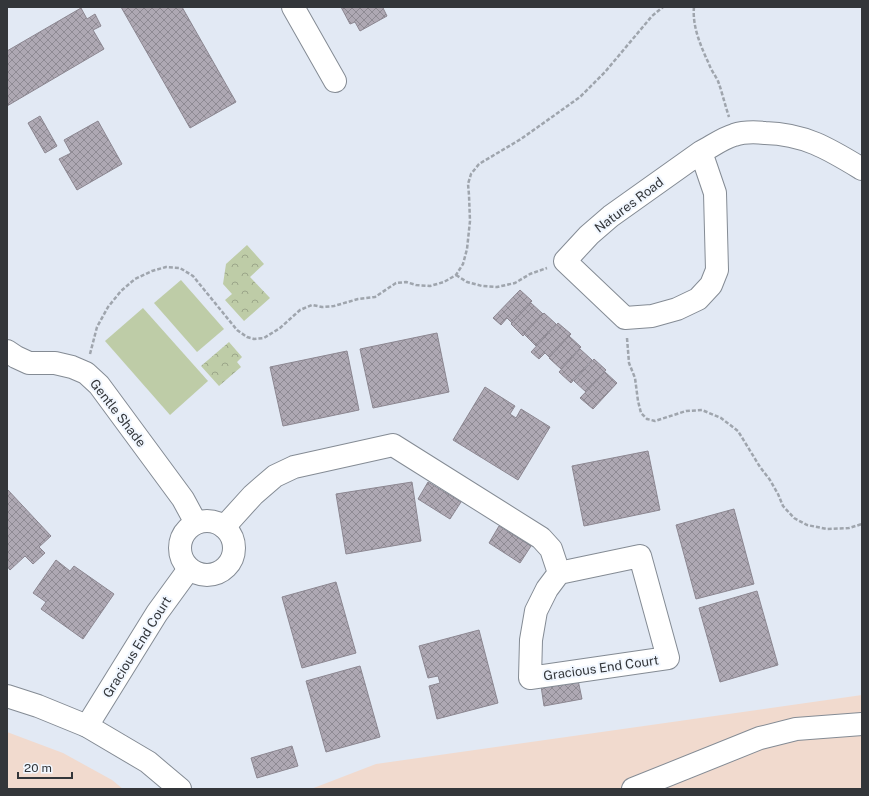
<svg xmlns="http://www.w3.org/2000/svg" width="869" height="796" font-family="'Public Sans',sans-serif">
<defs>
<pattern id="forest-crowns" width="20" height="18" patternUnits="userSpaceOnUse"><rect width="20" height="18" fill="#becca7"/><path d="M2 6a3 3 0 1 1 6 0M12 15a3 3 0 1 1 6 0" fill="none" stroke="#9ba689"/></pattern>
<pattern id="building-cross-hatch" width="8" height="8" patternUnits="userSpaceOnUse"><rect width="8" height="8" fill="#aea8b3"/><path d="M0 0l8 8M0 8l8-8" fill="none" stroke="#8e8a93"/></pattern>
</defs>
<rect width="100%" height="100%" fill="#e2e9f4"/>
<g fill="#f1dace">
<polygon points="862,695 862,789 311,789 376,764"/>
<polygon points="7,732 63,753 112,780 123,789 7,789"/>
</g>
<g fill="url(#forest-crowns)">
<polygon points="247,245 264,264 250,277 270,298 244,321 225,300 232,294 223,284 226,264"/>
<polygon points="229,342 242,357 237,362 241,367 219,386 201,366"/>
</g>
<g fill="#becca7">
<polygon points="181,280 224,329 197,352 154,303"/>
<polygon points="143,308 208,381 170,415 105,341"/>
</g>
<g fill="url(#building-cross-hatch)" stroke="#8c8791">
<polygon points="121,7 182,7 236,102 190,128"/>
<polygon points="341,7 386,7 383,8 387,16 360,31 355,22 350,24"/>
<polygon points="81,8 87,19 95,14 101,26 93,30 104,49 7,106 7,51"/>
<polygon points="40,116 57,146 45,153 28,123"/>
<polygon points="98,121 122,164 77,190 59,159 71,153 64,140"/>
<polygon points="520,290 532,301 512,323 507,318 501,325 493,318"/>
<polygon points="531,303 543,314 523,336 511,324"/>
<polygon points="544,313 556,324 536,346 524,334"/>
<polygon points="558,323 571,334 549,357 545,353 539,359 531,352"/>
<polygon points="437,333 449,392 373,408 360,349"/>
<polygon points="569,336 581,347 561,369 549,358"/>
<polygon points="580,349 592,360 571,383 559,372"/>
<polygon points="347,351 359,410 283,426 270,367"/>
<polygon points="594,359 606,370 586,392 574,381"/>
<polygon points="605,372 617,383 593,409 580,398"/>
<polygon points="485,387 515,406 510,414 516,418 521,409 550,427 518,480 453,440"/>
<polygon points="648,451 660,510 584,526 572,466"/>
<polygon points="412,482 421,541 346,554 336,494"/>
<polygon points="428,482 461,502 450,519 418,499"/>
<polygon points="7,489 51,536 39,547 45,553 33,564 25,556 10,570 7,566"/>
<polygon points="734,509 754,584 696,599 676,525"/>
<polygon points="499,526 531,546 520,563 489,543"/>
<polygon points="56,560 70,571 74,566 114,594 83,639 41,609 46,602 33,593"/>
<polygon points="336,582 356,653 302,668 282,597"/>
<polygon points="757,591 778,665 720,682 699,608"/>
<polygon points="479,630 498,703 437,719 429,686 440,683 438,676 428,678 419,646"/>
<polygon points="360,666 380,737 326,752 306,681"/>
<polygon points="578,680 582,699 544,706 541,686"/>
<polygon points="292,746 298,766 257,778 251,758"/>
</g>
<g fill="none" stroke-linecap="round" stroke-linejoin="round">
<g stroke="#848b94" stroke-width="24">
<g id="minor">
<polyline points="293,7 335,81"/>
<path d="M 701,152 L 715,193 L 717,270 L 711,285 L 698,299 L 677,309 L 652,316 L 625,318 L 565,261 L 589,235 L 611,216 L 701,152 C 711,147 723,138 734,135 C 743,132 755,132 765,133 C 805,134 829,149 862,169"/>
<polyline points="7,351 16,357 29,363 55,363 72,367 86,373 99,385 183,499 196,523"/>
<circle cx="207" cy="548" r="27"/>
<polyline points="224,527 253,495 275,476 294,467 393,445 541,538 551,549 559,573 547,589 536,611 531,640 530,678 668,658 640,556 559,573"/>
<polyline points="7,696 38,706 87,726 148,762 180,789"/>
<polyline points="87,726 157,613 189,569"/>
<polyline points="633,789 760,738 796,729 862,724"/>
</g>
</g>
<g stroke="#9fa5ad" stroke-width="2.5" stroke-dasharray="4 2" stroke-linecap="butt">
<path d="M 694,7 C 692,26 701,47 709,64 C 711,70 715,75 718,81 C 722,92 725,105 729,117"/>
<polyline points="456,275 467,282 482,286 497,287 515,283 530,274 547,268"/>
<polyline points="627,338 629,363 635,378 638,401 641,413 647,419 655,421 686,411 702,410 721,418 738,431 760,467 770,480 778,494 783,506 794,518 807,525 827,529 849,528 862,524"/>
<polyline points="90,354 97,327 108,307 121,291 135,279 152,271 166,267 180,268 193,276 237,330 247,337 254,339 264,338 280,328 300,310 312,305 322,307 334,306 358,299 375,297 396,283 406,282 416,285 430,286 444,282 456,275 463,264 467,249 470,221 469,195 468,184 471,174 479,164 521,139 580,97 605,72 652,16 663,7"/>
</g>
<use href="#minor" stroke="#fff" stroke-width="22"/>
</g>
<g text-anchor="middle" dominant-baseline="central" stroke-width="4" stroke-linejoin="round" paint-order="stroke">
<g font-size="13" fill="#33363a" stroke="#f1f7ff">
<text transform="translate(629 205) rotate(-37)">Natures Road</text>
<text transform="translate(118 413) rotate(52)">Gentle Shade</text>
<text transform="translate(137 647) rotate(-58)">Gracious End Court</text>
<text transform="translate(601 668) rotate(-8)">Gracious End Court</text>
</g>
</g>
<rect width="869" height="796" fill="none" stroke="#33363a" stroke-width="16"/>
<path d="M18 772v6h54v-6" fill="none" stroke="#33363a" stroke-width="2"/>
<text x="24" y="772" font-size="12" fill="#33363a" stroke="#f1f7ff" stroke-width="3" paint-order="stroke">20 m</text>
</svg>
